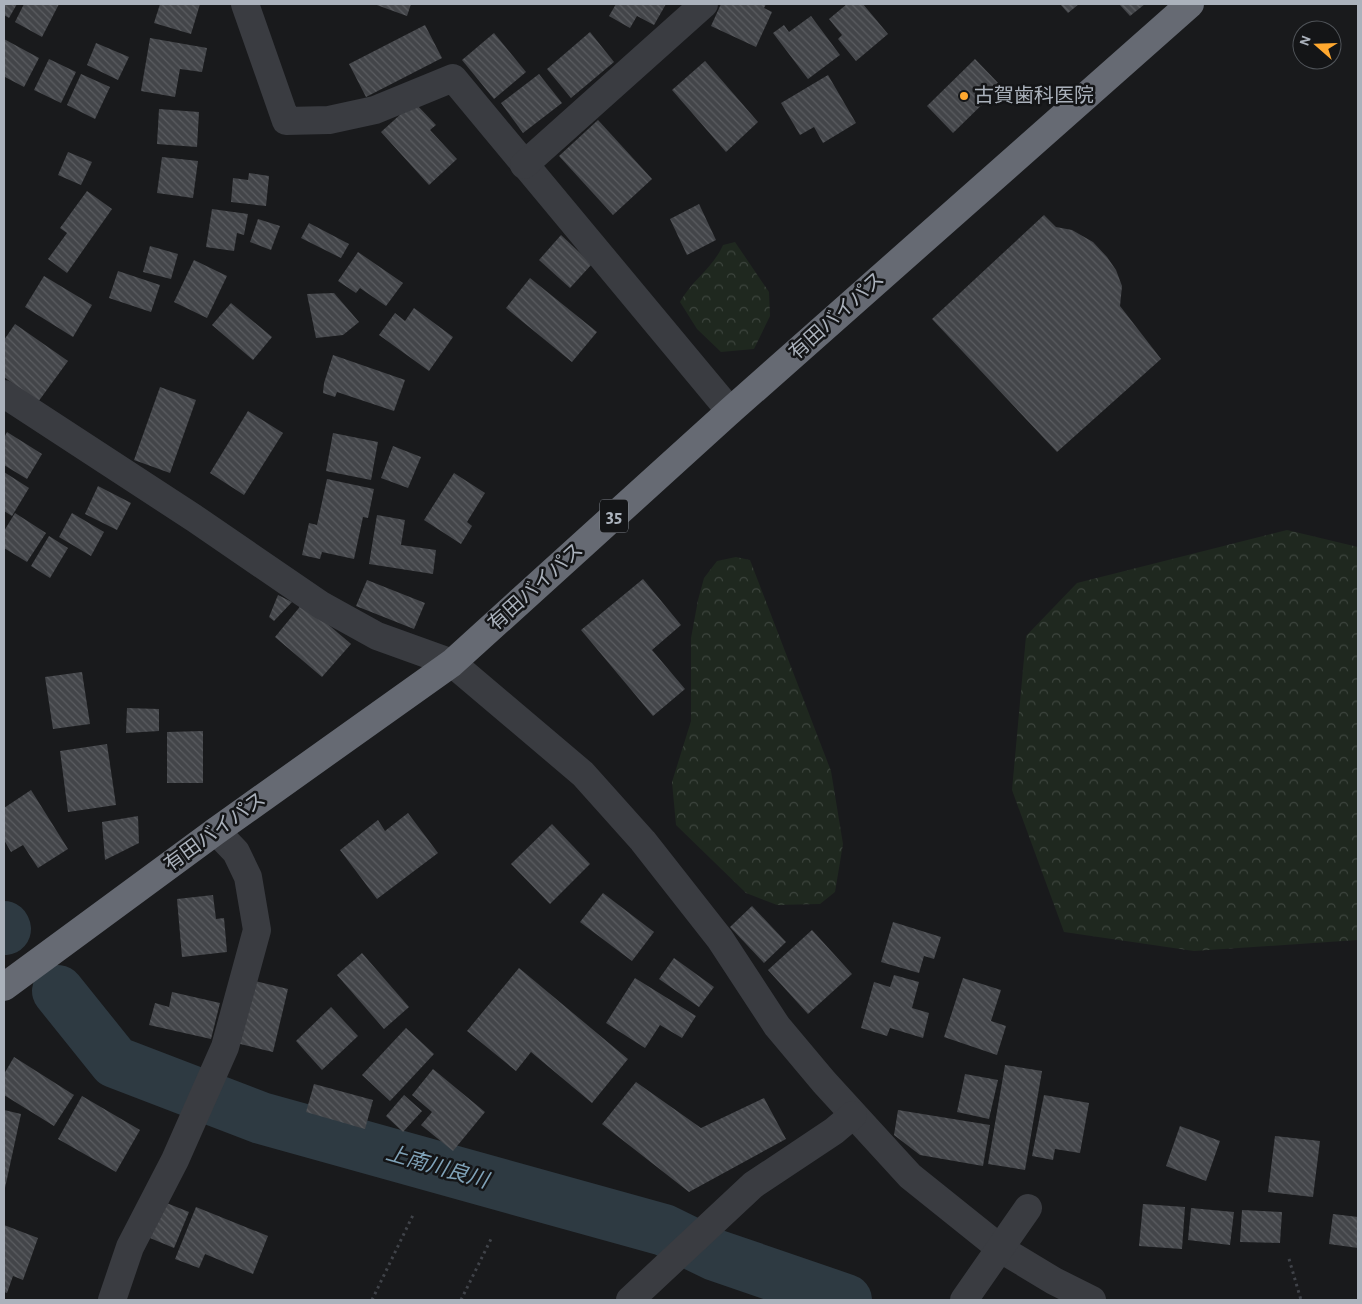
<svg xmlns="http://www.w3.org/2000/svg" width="1362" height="1304" font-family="'Alegreya Sans','Noto Sans JP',sans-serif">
<defs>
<pattern id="forest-crowns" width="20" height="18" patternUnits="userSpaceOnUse" patternTransform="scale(1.25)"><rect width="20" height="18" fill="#1f281f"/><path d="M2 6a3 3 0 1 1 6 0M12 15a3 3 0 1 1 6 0" fill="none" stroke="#3d453e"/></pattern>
<pattern id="building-back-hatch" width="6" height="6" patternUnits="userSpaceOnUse" patternTransform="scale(1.25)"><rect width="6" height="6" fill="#434549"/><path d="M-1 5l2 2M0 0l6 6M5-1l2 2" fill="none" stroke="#5b5d61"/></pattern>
</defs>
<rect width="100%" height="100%" fill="#191a1c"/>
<g fill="url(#forest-crowns)">
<path d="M 735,242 L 769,292 L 770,316 L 754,349 L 721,352 L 697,329 L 680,302 C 692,280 713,268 723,245 Z"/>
<polygon points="1287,530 1358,547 1358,940 1194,951 1064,932 1012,790 1026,636 1077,583"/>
<polygon points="736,557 750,560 831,771 843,844 835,892 820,904 777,905 746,893 676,825 672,782 691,721 691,638 698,600 704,578 717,561"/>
</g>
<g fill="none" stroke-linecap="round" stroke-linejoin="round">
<g stroke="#2e3a42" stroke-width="52">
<polyline points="4,927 5,929"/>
<polyline points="58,991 115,1062 261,1118 664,1230 715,1255 846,1300"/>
</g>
</g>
<g fill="url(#building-back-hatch)">
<polygon points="4,4 17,4 9,18 4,15"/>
<polygon points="24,4 59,4 42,37 15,22"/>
<polygon points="160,4 200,4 191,34 154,23"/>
<polygon points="374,4 411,4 407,16"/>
<polygon points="616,4 666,4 654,25 637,16 630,28 609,16"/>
<polygon points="721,4 766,4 764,8 772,12 756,47 711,26"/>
<polygon points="847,4 863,4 888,34 856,61 838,39 842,35 829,19"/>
<polygon points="1060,4 1079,4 1068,13"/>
<polygon points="1119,4 1145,4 1130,16"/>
<polygon points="811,16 840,55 808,79 773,33 784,25 789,32"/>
<polygon points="425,25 442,58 366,97 349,64"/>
<polygon points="590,32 614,62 571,98 547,69"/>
<polygon points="494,33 526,72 494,99 462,60"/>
<polygon points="150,38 207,48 202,72 180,69 175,97 141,91"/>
<polygon points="4,39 39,58 24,87 5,77 4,80"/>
<polygon points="96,43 129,57 118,80 87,65"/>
<polygon points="49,59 76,72 61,103 34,90"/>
<polygon points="975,59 1001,86 953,133 927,106"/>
<polygon points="705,61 758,122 726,152 672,90"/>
<polygon points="81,74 110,87 95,119 67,105"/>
<polygon points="539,74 562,103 523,133 501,103"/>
<polygon points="828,75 856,123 823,143 814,127 800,135 781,103"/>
<polygon points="414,102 436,125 430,130 457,159 429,185 381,132"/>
<polygon points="159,109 199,112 197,147 157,144"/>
<polygon points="598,120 652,179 613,215 559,156"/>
<polygon points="68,152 92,162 81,185 58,175"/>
<polygon points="162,157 198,161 193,198 157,193"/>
<polygon points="249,173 269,176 266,206 231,202 233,178 248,180"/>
<polygon points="87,191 112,209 67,273 48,259 67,233 60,228"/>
<polygon points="699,204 716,240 687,255 670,219"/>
<polygon points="212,209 248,214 244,235 237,233 234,251 206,247"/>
<polygon points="1044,215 1056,227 1072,230 1093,242 1107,257 1116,270 1122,286 1120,306 1161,359 1057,452 932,319"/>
<polygon points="258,219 280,226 271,250 250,242"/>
<polygon points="309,223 349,244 341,258 301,238"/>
<polygon points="561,235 592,264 570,288 539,260"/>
<polygon points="150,246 178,254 171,279 143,272"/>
<polygon points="358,252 403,283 386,306 360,288 356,293 338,281"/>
<polygon points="194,260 227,276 207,318 174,302"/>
<polygon points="118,271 160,285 151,312 109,298"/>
<polygon points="44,276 92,305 73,337 25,307"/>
<polygon points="530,278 597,332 572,362 506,308"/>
<polygon points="334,293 359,322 343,335 316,338 307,294"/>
<polygon points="231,303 272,337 253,360 212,325"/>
<polygon points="414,308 453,337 429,371 379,335 395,313 405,321"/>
<polygon points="15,324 68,361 38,402 4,377 4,340"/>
<polygon points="333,355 405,380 394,411 337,392 335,397 323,393 324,383"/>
<polygon points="160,387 196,400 170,473 134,460"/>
<polygon points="248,411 283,433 244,495 210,473"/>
<polygon points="7,432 42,454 27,479 4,465 4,438"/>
<polygon points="333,433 378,442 371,480 326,471"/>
<polygon points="393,446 421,457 408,488 381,478"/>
<polygon points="4,472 29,488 12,516 4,511"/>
<polygon points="454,473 485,493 467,522 472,526 461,544 424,520"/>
<polygon points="327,479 374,489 368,518 363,517 354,559 322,552 320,559 302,555 309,523 317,525"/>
<polygon points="98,486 131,503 117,530 85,514"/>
<polygon points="15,513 46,533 27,562 4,548 4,531"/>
<polygon points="72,513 104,532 91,556 59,537"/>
<polygon points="377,515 405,520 401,545 436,550 433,574 369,564"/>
<polygon points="49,536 68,548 50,578 31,566"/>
<polygon points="643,579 681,625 652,650 685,689 653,716 581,630"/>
<polygon points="367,580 425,603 414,629 356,606"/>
<polygon points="278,595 292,602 274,621 269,617"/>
<polygon points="303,603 351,644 322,677 275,637"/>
<polygon points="82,672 90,724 53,729 45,677"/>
<polygon points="127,708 159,709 159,731 126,733"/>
<polygon points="203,731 203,783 167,783 167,732"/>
<polygon points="107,744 116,805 68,812 60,751"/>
<polygon points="31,790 68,849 38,868 23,845 11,852 4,840 4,808"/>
<polygon points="408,813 438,853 377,899 340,850 378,820 385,831"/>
<polygon points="138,816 139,843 105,860 102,822"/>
<polygon points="552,824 590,864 550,904 511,864"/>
<polygon points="603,893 654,932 632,961 580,922"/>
<polygon points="213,895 216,919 224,918 227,952 182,957 177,899"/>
<polygon points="752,906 786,942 764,963 730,927"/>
<polygon points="893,922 941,937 934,959 924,956 919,973 881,962"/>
<polygon points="812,930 852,974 808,1014 768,970"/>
<polygon points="362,953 409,1007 384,1029 337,975"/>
<polygon points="674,958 714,987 699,1007 659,979"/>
<polygon points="519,968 628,1059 592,1103 531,1052 516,1071 467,1031"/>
<polygon points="894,975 919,982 912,1008 929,1013 923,1038 890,1028 887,1036 861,1028 874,982 890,987"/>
<polygon points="635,978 696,1016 682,1038 660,1025 645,1048 606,1023"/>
<polygon points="963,978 1001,990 991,1021 1006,1026 997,1055 944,1037"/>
<polygon points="251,980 288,989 273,1052 236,1043"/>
<polygon points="172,992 220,1003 211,1039 149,1025 155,1003 169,1007"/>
<polygon points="331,1007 358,1036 322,1070 296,1041"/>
<polygon points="406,1028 434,1054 390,1101 362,1075"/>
<polygon points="14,1057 74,1095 54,1126 4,1095 4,1074"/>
<polygon points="1005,1065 1042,1071 1025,1170 988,1164"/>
<polygon points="433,1069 485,1112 453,1151 421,1125 432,1112 412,1095"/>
<polygon points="965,1074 998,1080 989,1119 957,1112"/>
<polygon points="636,1082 701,1128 764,1098 786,1139 689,1192 602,1124"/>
<polygon points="314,1084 373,1100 365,1129 306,1112"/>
<polygon points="404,1095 422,1111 403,1132 386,1116"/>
<polygon points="1044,1095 1089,1103 1080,1153 1055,1149 1053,1160 1032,1156"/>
<polygon points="82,1096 140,1130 116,1172 58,1139"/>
<polygon points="4,1110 21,1114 5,1188 4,1188"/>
<polygon points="898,1110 990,1125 983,1166 920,1155 894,1135"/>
<polygon points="1180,1126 1220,1141 1206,1181 1166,1166"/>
<polygon points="1275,1136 1320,1141 1313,1197 1268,1192"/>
<polygon points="164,1202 189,1212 174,1248 150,1238"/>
<polygon points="1143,1204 1185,1207 1182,1249 1139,1246"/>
<polygon points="196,1207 268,1236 253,1274 205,1254 199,1268 175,1259"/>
<polygon points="1191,1208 1234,1212 1230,1245 1188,1240"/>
<polygon points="1242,1210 1282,1212 1280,1243 1240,1242"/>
<polygon points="1333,1214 1358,1217 1358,1248 1329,1244"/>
<polygon points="4,1225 38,1238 23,1280 13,1276 7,1293 4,1292"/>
</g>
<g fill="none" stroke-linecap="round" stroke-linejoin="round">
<g stroke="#404349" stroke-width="3" stroke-dasharray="2.5 4" stroke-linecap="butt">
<polyline points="1289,1259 1301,1300"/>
<polyline points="372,1300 413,1215"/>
<polyline points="461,1300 492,1237"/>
</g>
<g stroke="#3a3c41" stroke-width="28">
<polyline points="245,4 286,121 329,120 375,110 453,78 730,411"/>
<polyline points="524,165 704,4"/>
<polyline points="4,394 194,518 321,605 377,636 452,663 583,774 643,841 720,939 777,1026 824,1082 910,1176 1001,1249 1054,1281 1092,1300"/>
<polyline points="112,1300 130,1247 175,1160 225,1047 257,930 248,877 236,852 216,831"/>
<polyline points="630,1300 753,1185 834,1131 853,1115"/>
<polyline points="964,1300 1028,1208"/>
</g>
<polyline stroke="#666a73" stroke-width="28" points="4,987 216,831 452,663 730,411 1190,4"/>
</g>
<circle fill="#ffa82f" stroke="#141517" stroke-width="2" cx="964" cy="96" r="5"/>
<g text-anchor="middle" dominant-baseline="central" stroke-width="5" stroke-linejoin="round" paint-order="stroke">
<rect fill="#141517" stroke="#7e838a" stroke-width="1" x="600" y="499.5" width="28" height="33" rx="4"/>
<g font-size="19" font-weight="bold" fill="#abb2bc">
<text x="614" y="516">35</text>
</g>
<g font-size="20" fill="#abb2bc" stroke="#141517" text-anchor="start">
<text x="974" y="96">古賀歯科医院</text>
</g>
<g font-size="20" fill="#abb2bc" stroke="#141517">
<text transform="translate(837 316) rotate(-42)">有田バイパス</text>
<text transform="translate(536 587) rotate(-42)">有田バイパス</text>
<text transform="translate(215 832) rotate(-36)">有田バイパス</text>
</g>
<g font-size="21" font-style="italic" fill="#80a3b9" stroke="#141517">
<text transform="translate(437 1167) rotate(16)">上南川良川</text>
</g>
</g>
<rect width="1362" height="1304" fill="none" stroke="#abb2bc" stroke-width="10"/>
<g transform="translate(1317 45) rotate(290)"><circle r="24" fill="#141517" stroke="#505459"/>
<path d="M0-4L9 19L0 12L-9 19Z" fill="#ffa82f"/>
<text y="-8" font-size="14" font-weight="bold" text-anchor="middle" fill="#abb2bc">N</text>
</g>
</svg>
